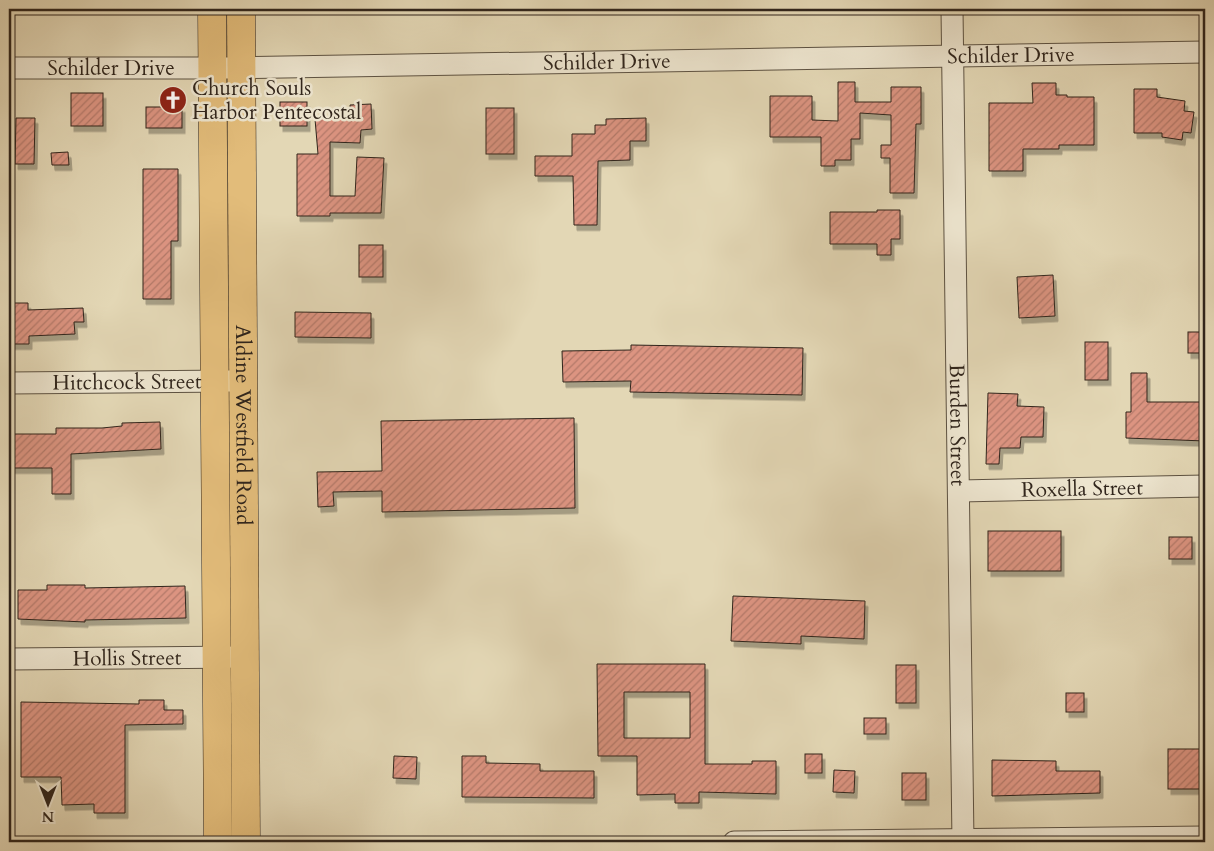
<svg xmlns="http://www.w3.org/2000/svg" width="1214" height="851" font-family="Cardo,serif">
<defs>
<pattern id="building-hatch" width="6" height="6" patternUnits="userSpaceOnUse" patternTransform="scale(1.25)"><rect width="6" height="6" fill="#dc9481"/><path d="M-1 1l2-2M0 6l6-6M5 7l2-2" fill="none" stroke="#b37969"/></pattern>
<filter id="shadow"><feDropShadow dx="3" dy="5.5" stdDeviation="0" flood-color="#0004"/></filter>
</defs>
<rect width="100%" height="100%" fill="#e3d7b5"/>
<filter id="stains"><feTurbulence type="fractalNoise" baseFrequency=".004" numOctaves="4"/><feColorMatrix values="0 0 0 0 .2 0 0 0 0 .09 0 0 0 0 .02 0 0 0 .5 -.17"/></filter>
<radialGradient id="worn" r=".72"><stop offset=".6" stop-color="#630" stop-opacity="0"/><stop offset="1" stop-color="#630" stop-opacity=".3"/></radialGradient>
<g fill="url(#building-hatch)" stroke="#30251c" fill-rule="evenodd" filter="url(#shadow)">
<polygon points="838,82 855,82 855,102 891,102 891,87 921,87 921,124 916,124 914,193 890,193 890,158 881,158 881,145 891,145 891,115 860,113 860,139 851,139 851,160 835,160 835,166 821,166 821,137 770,137 770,96 812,96 812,120 838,121"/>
<polygon points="1032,83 1056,83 1056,95 1067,95 1067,97 1094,97 1094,145 1059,145 1059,149 1023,149 1023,171 989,171 989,103 1033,103"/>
<polygon points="1134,89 1157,89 1157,97 1185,101 1184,111 1194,112 1191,133 1183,132 1182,140 1162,137 1162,133 1134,133"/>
<rect x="71" y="93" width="32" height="33"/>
<rect x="280" y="102" width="27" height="24"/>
<polygon points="371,104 372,129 361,130 360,143 330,142 330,196 355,196 357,157 384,158 381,213 330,213 330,216 297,216 297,154 318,154 315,119 351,117 350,105"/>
<rect x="146" y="107" width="36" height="21"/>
<rect x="486" y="108" width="28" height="46"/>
<polygon points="16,118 35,118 34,164 15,164"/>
<polygon points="646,118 646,141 630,141 630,160 598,161 597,225 574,225 573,176 535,176 535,156 572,156 572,134 595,134 595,125 606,125 606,119"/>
<polygon points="68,152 69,165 52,165 51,153"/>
<polygon points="143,169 178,169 178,241 171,241 171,299 143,299"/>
<polygon points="877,210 900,210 900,239 891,239 891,255 877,255 877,244 830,244 830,212 877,212"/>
<rect x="359" y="245" width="24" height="32"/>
<polygon points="1053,275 1055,316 1019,318 1017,277"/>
<polygon points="9,303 28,303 28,310 83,308 84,322 74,322 75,334 29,336 29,344 9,344"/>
<polygon points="295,312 371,313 371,338 295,337"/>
<rect x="1188" y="332" width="17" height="21"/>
<rect x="1085" y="342" width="23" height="38"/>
<polygon points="631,345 803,348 802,395 630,392 631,381 563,382 562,351 631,350"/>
<polygon points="1131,373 1147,373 1147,402 1205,402 1205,441 1126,438 1126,412 1131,412"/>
<polygon points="988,393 1018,394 1017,406 1044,407 1043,437 1021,437 1020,448 1000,448 999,464 986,464"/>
<polygon points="574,418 575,508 382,512 382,491 333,492 334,506 318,507 317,472 382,471 381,421"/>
<polygon points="160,422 161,449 71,454 71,494 52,494 52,468 10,468 10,434 56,434 56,428 102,428 122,426 122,423"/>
<rect x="988" y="531" width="73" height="40"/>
<rect x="1169" y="537" width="23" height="22"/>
<polygon points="47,585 85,585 85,588 185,586 186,618 85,620 85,622 18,619 18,590 47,590"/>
<polygon points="733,596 865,601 864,639 801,636 801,644 731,641"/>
<path d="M 597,664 L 705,664 L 705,764 L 752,764 L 752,761 L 776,761 L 776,794 L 699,792 L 699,803 L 675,803 L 675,794 L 637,795 L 637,756 L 598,756 ZM 624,692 L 690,692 L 690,738 L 624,738 Z"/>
<rect x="896" y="665" width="20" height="38"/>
<rect x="1066" y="693" width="18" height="19"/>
<polygon points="139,700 164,700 164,710 183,710 183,724 125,725 125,813 94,813 94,804 62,805 61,777 21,777 21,702 139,704"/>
<rect x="864" y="718" width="22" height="16"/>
<rect x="1168" y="749" width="33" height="40"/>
<rect x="805" y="754" width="17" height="19"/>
<polygon points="394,756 417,757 416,779 393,778"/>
<polygon points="462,756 486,756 486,763 540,764 540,771 594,771 594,798 462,797"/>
<polygon points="992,760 1056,761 1056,771 1100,771 1100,793 992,796"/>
<polygon points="834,770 855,771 854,793 833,792"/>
<rect x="902" y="773" width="24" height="27"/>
</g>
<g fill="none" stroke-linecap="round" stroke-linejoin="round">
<g stroke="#5d5242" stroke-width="23">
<g id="minor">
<path id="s1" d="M 952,9 L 963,842"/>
<path id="s2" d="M 9,68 L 225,68 L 1205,52"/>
<path id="s3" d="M 9,383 L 230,381"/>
<path id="s4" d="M 960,491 L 1205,486"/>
<path id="s5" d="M 9,659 L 245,657"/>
<polyline points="734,842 1205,837"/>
</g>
</g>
<g stroke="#30251c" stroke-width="29">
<g id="major">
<polyline points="212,9 218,842"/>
<path id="s6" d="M 241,9 L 246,842"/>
</g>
</g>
<use href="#minor" stroke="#ede5cf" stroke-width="21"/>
<use href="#major" stroke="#e2bc7a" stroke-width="28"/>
</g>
<defs>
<g id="church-disc" transform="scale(1.4375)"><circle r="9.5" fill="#8f2418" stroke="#ede5cf"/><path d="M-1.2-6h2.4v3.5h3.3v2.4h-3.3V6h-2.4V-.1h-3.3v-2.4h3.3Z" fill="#fff"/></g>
</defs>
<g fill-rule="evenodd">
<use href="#church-disc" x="173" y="100"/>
</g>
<g text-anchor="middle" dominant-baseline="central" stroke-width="5" stroke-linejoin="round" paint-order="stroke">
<g font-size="21" fill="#30251c" stroke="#ede5cf">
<text stroke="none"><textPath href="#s2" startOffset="1002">Schilder Drive</textPath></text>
<text stroke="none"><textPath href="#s2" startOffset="598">Schilder Drive</textPath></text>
<text stroke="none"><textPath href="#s2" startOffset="102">Schilder Drive</textPath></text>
<text stroke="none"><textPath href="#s3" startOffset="118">Hitchcock Street</textPath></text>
<text stroke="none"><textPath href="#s6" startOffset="416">Aldine Westfield Road</textPath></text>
<text stroke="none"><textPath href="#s1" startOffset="416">Burden Street</textPath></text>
<text stroke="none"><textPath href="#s4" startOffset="122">Roxella Street</textPath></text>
<text stroke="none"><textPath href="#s5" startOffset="118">Hollis Street</textPath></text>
</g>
<g font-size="21" fill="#30251c" stroke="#ede5cf" text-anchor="start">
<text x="192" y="88">Church Souls<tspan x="192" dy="24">Harbor Pentecostal</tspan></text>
</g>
</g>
<rect width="1214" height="851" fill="none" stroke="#e3d7b5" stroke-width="30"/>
<rect x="10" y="10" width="1194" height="831" fill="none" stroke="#30251c" stroke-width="2.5"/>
<rect x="15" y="15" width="1184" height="821" fill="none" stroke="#30251c"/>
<g transform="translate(48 804) rotate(180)" stroke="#ede5cf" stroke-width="4" paint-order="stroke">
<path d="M0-4L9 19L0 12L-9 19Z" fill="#30251c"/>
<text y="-8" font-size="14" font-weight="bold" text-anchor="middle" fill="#30251c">N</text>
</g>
<rect width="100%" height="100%" filter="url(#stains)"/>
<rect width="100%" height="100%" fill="url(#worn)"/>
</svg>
